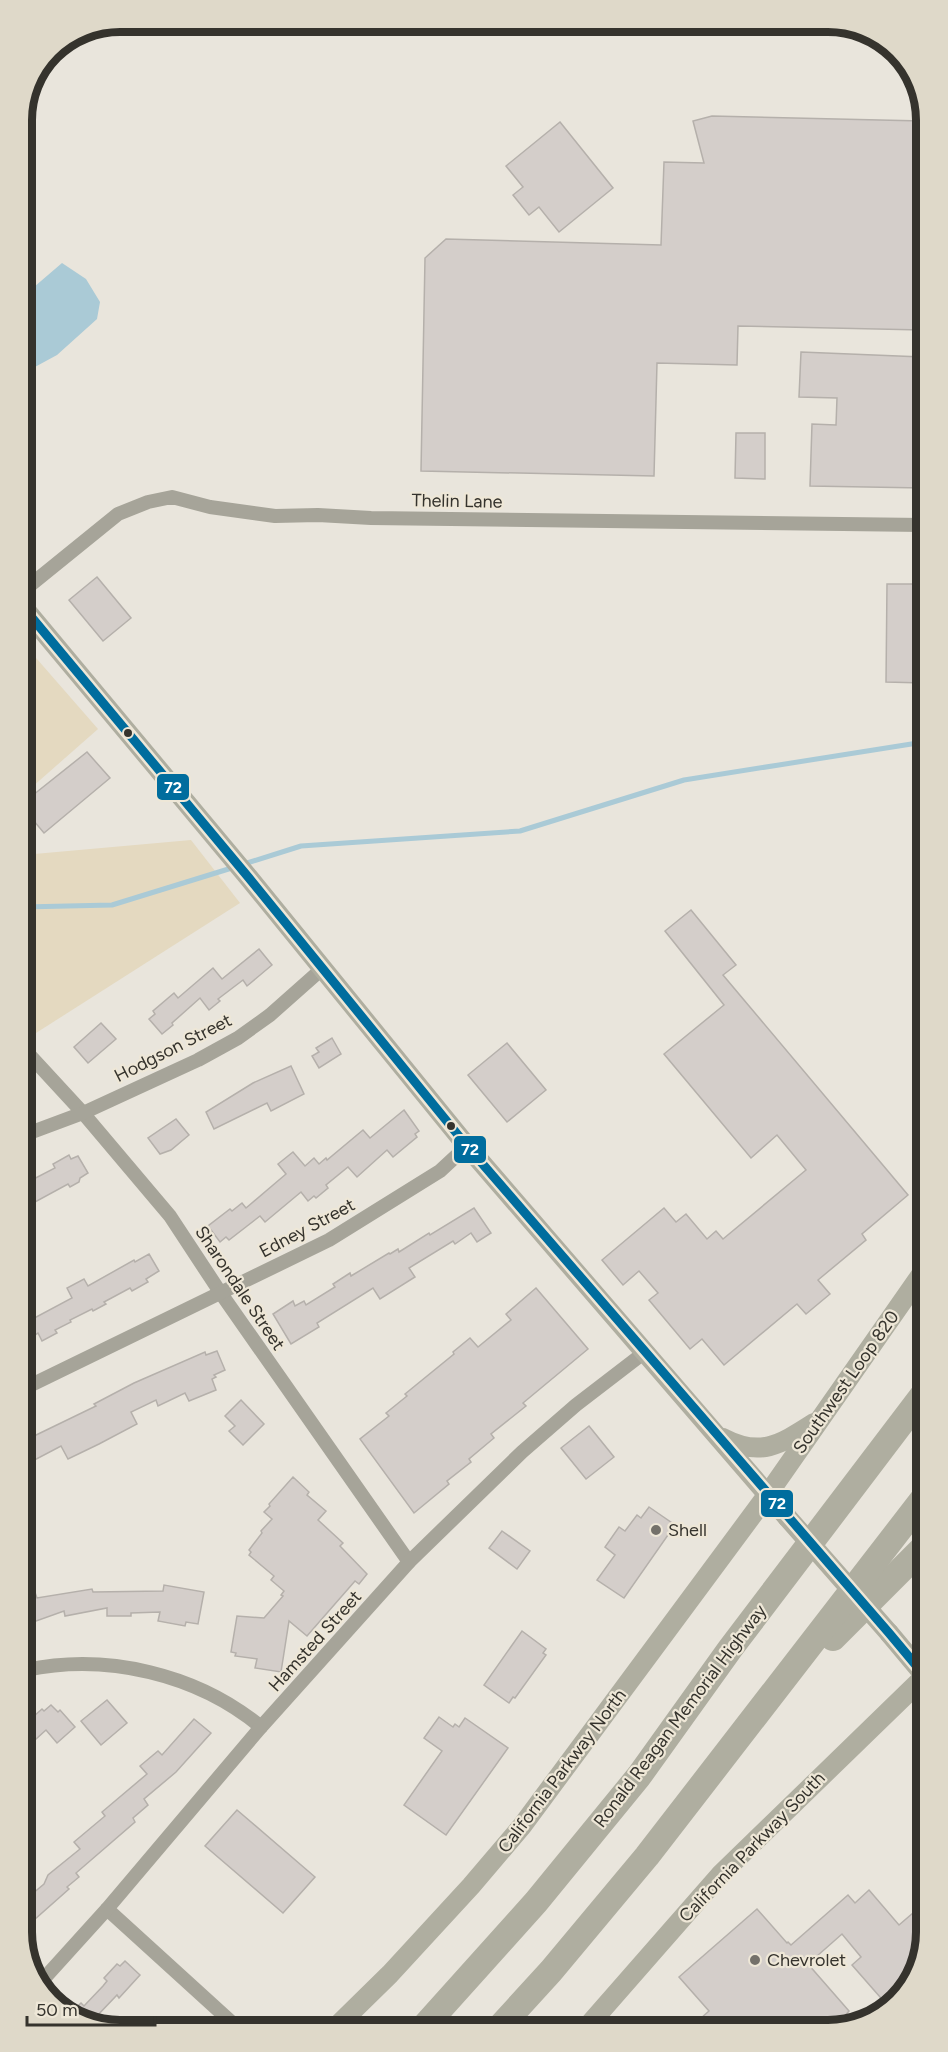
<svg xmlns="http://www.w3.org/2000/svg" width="948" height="2052" font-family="Figtree,sans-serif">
<rect width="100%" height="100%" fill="#e9e5dc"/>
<g fill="#e4d9c0">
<polygon points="23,643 98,729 23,795"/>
<polygon points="191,840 240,903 36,1033 24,1025 23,855"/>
</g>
<polygon fill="#aacad6" points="62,263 86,279 100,302 97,319 57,355 22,374 22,308 28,304 34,287"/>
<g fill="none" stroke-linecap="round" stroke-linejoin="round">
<g stroke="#aacad6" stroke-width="5">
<polyline points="244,864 301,846 520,831 684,780 924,742"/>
<polyline points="23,907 112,905 235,867"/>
</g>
</g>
<g fill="#d4ceca" stroke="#b5b0ab" stroke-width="1.5">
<polygon points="712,116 922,121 922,330 738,326 737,365 657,363 654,476 421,471 425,258 446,239 661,245 664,162 704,163 693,121"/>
<polygon points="560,122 613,188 559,232 539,207 529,215 513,195 523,187 506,166"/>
<polygon points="801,352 922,357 923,488 810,486 812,424 836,425 837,398 799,397"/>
<polygon points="736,433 765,433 765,479 735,478"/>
<polygon points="97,577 131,618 103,641 69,600"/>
<polygon points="887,584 923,584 923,683 886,682"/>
<polygon points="87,752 110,778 44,833 23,808 23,803"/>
<polygon points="691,910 736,965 723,975 908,1195 862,1234 866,1240 818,1280 830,1294 806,1314 797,1304 724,1365 702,1339 690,1349 649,1300 658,1293 639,1271 623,1285 602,1260 664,1208 676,1222 686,1214 707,1239 716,1231 723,1239 806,1170 777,1135 751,1158 664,1054 724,1005 665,931"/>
<polygon points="259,949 272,965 247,986 243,980 218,999 220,1001 209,1010 200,998 172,1023 173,1025 162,1034 149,1019 155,1014 153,1011 174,993 178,998 213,968 222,979"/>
<polygon points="101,1023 116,1039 88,1063 74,1047"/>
<polygon points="332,1038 341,1054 319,1068 312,1056 319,1052 316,1048"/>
<polygon points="507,1043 546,1090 507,1122 468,1075"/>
<polygon points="291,1066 304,1094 271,1111 267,1103 214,1129 206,1112 253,1083"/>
<polygon points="404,1110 419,1131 415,1134 417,1137 393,1157 387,1150 357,1177 348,1167 326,1185 328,1188 316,1198 314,1196 308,1201 301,1192 265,1222 260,1216 229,1240 226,1237 220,1242 208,1226 230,1209 232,1211 242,1203 246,1208 286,1174 278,1164 293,1152 305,1166 314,1158 319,1164 326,1158 327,1160 363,1130 370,1138"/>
<polygon points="176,1119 189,1135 171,1150 160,1154 148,1138"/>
<polygon points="69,1155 71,1159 78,1156 88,1173 80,1178 79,1182 70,1187 68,1184 24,1208 24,1184 55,1168 53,1164"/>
<polygon points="474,1208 491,1233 477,1242 471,1233 455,1244 453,1241 409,1268 415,1277 380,1299 373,1288 317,1323 319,1327 291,1344 273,1314 293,1301 295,1306 304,1301 306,1305 335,1287 333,1284 350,1273 351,1276 389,1253 390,1254 398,1249 399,1252 429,1233 430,1235"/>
<polygon points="149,1254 159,1271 146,1279 148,1282 132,1291 130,1288 104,1302 106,1304 93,1311 92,1309 70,1320 71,1322 55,1330 57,1333 42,1341 38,1333 25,1341 25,1323 72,1298 67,1288 84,1279 88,1286 134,1260 135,1262"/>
<polygon points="536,1288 588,1349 523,1403 526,1406 491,1434 494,1438 469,1459 471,1462 447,1481 449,1484 414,1513 360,1439 389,1416 386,1413 407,1396 405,1394 454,1354 453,1352 470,1338 478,1347 511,1320 506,1314"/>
<polygon points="217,1351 225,1370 214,1375 216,1377 212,1379 216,1390 189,1401 185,1393 158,1406 156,1400 131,1412 137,1424 99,1444 68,1459 61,1446 25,1465 25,1442 32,1437 96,1406 94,1404 134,1383 205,1352 206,1355"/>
<polygon points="241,1400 264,1424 243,1445 229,1431 235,1426 225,1416"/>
<polygon points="589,1426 614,1457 586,1479 561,1448"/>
<polygon points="293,1477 309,1492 307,1495 326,1511 318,1520 343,1543 340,1546 367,1574 359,1584 355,1581 307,1636 289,1621 281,1672 255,1668 257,1659 235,1656 236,1653 231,1652 237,1616 264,1618 283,1596 281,1595 284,1591 271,1580 274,1576 249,1555 251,1552 249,1550 262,1533 261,1531 272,1519 264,1512 270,1506 269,1504"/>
<polygon points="649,1507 675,1525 624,1598 597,1580 615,1555 605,1547 619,1527 625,1531 637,1515 641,1518"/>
<polygon points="502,1531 530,1551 517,1569 489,1548"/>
<polygon points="25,1570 27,1570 37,1598 92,1589 93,1592 163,1591 164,1585 204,1592 198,1624 186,1622 185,1626 158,1621 160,1612 131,1613 131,1616 107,1616 107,1608 65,1616 64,1611 25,1625"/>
<polygon points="522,1631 546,1649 543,1653 546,1655 515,1698 513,1697 509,1703 484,1685"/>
<polygon points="107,1700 127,1723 101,1745 81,1721"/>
<polygon points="51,1705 58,1712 60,1710 75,1727 57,1743 46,1730 26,1748 26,1723 42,1709 44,1711"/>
<polygon points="439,1717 453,1727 455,1724 459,1727 465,1718 508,1748 446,1835 404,1805 442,1751 424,1738"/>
<polygon points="194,1719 211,1733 176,1772 144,1799 148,1805 133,1818 135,1822 76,1873 79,1877 67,1887 69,1889 26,1927 26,1899 44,1884 48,1875 80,1849 74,1842 105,1816 102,1812 147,1774 140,1766 158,1751 162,1755"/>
<polygon points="237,1810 315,1877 283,1913 205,1846"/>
<polygon points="869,1890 899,1925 927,1901 927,1932 910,1987 887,2005 852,1965 861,1957 842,1934 808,1964 849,2011 843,2018 850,2026 691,2027 709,2011 679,1977 757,1909 787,1943 788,1942 791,1945 848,1895 855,1903"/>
<polygon points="125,1961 140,1975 119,1998 117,1995 96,2017 109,2029 69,2014 81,2003 84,2006 103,1986 107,1981 104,1978 117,1964 120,1966"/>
</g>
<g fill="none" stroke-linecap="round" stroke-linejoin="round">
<g stroke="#a6a499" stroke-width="14">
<polyline points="23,591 118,514 148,502 172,497 210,507 275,516 318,515 371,518 923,525"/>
<polyline points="24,1049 83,1113 170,1216 220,1292 409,1562"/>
<polyline points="24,1135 83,1113 198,1060 238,1038 270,1015 323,968"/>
<polyline points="25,1388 329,1240 440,1171 467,1146"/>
<path d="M 26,1670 C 107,1653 197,1674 261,1727"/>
<polyline points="107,1909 240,2030"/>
<polyline points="40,1983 107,1909 261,1727 409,1562 522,1452 576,1405 645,1352"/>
</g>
<g stroke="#afaea0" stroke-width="20">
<polyline points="23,607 249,878 467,1146 787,1517"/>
<path d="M 723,1438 C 761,1458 781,1444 814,1423"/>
<polyline points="889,1633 925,1676 926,1683"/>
<polyline points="586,2028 720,1875 926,1675"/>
<polyline points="334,2029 390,1974 471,1886 522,1826 768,1494 925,1269"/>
</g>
<g stroke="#afaea0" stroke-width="26">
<polyline points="833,1638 926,1545"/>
<polyline points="499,2028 551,1971 647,1856 926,1495"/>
<polyline points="422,2029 536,1902 639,1776 730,1649 925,1392"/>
</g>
<polyline stroke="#afaea0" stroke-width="20" points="787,1517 889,1633"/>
<g stroke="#eee7d7" stroke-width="14">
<polyline id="bus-1" points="23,607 249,878 467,1146 889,1633 925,1676 926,1683"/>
</g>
<use href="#bus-1" stroke="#006d9e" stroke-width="9"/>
</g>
<g fill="#35332d" stroke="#eee7d7" stroke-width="2">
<circle cx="128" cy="733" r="5"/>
<circle cx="451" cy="1126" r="5"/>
</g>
<g fill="#74716a" stroke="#eee7d7" stroke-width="2">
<circle cx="656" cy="1530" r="6"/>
<circle cx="755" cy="1960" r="6"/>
</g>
<g text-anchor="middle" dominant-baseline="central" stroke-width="4.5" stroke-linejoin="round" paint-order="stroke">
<g font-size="18" fill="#35332d" stroke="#eee7d7">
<text transform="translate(457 501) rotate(1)">Thelin Lane</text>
<text transform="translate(173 1048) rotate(-27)">Hodgson Street</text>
<text transform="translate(307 1228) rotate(-28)">Edney Street</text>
<text transform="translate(240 1288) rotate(56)">Sharondale Street</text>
<text transform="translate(846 1382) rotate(-55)">Southwest Loop 820</text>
<text transform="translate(315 1641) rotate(-48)">Hamsted Street</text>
<text transform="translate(680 1716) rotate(-53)">Ronald Reagan Memorial Highway</text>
<text transform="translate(562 1771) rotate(-53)">California Parkway North</text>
<text transform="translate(752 1847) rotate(-46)">California Parkway South</text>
</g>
<g font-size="18" fill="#35332d" stroke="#eee7d7" text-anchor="start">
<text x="668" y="1530">Shell</text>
<text x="767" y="1960">Chevrolet</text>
</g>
</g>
<path d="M0 0H948V2052H0ZM120 32H828A88 88 0 0 1 916 120V1932A88 88 0 0 1 828 2020H120A88 88 0 0 1 32 1932V120A88 88 0 0 1 120 32Z" fill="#dfd9c9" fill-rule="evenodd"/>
<path fill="none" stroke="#35332d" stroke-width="8" d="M120 32H828A88 88 0 0 1 916 120V1932A88 88 0 0 1 828 2020H120A88 88 0 0 1 32 1932V120A88 88 0 0 1 120 32Z"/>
<g stroke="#eee7d7" stroke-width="2">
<rect x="156" y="773" width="34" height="28" rx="6" fill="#006d9e"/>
<rect x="453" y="1135" width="34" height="29" rx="6" fill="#006d9e"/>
<rect x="760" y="1489" width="34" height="29" rx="6" fill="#006d9e"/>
</g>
<g font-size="16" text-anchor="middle" font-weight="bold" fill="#fff">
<text x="173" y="793">72</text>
<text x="470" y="1155">72</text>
<text x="777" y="1509">72</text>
</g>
<path d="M27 2016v9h128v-9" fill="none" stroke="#35332d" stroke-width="3"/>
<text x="36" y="2016" font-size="18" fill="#35332d" stroke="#eee7d7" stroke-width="4.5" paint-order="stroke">50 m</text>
</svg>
